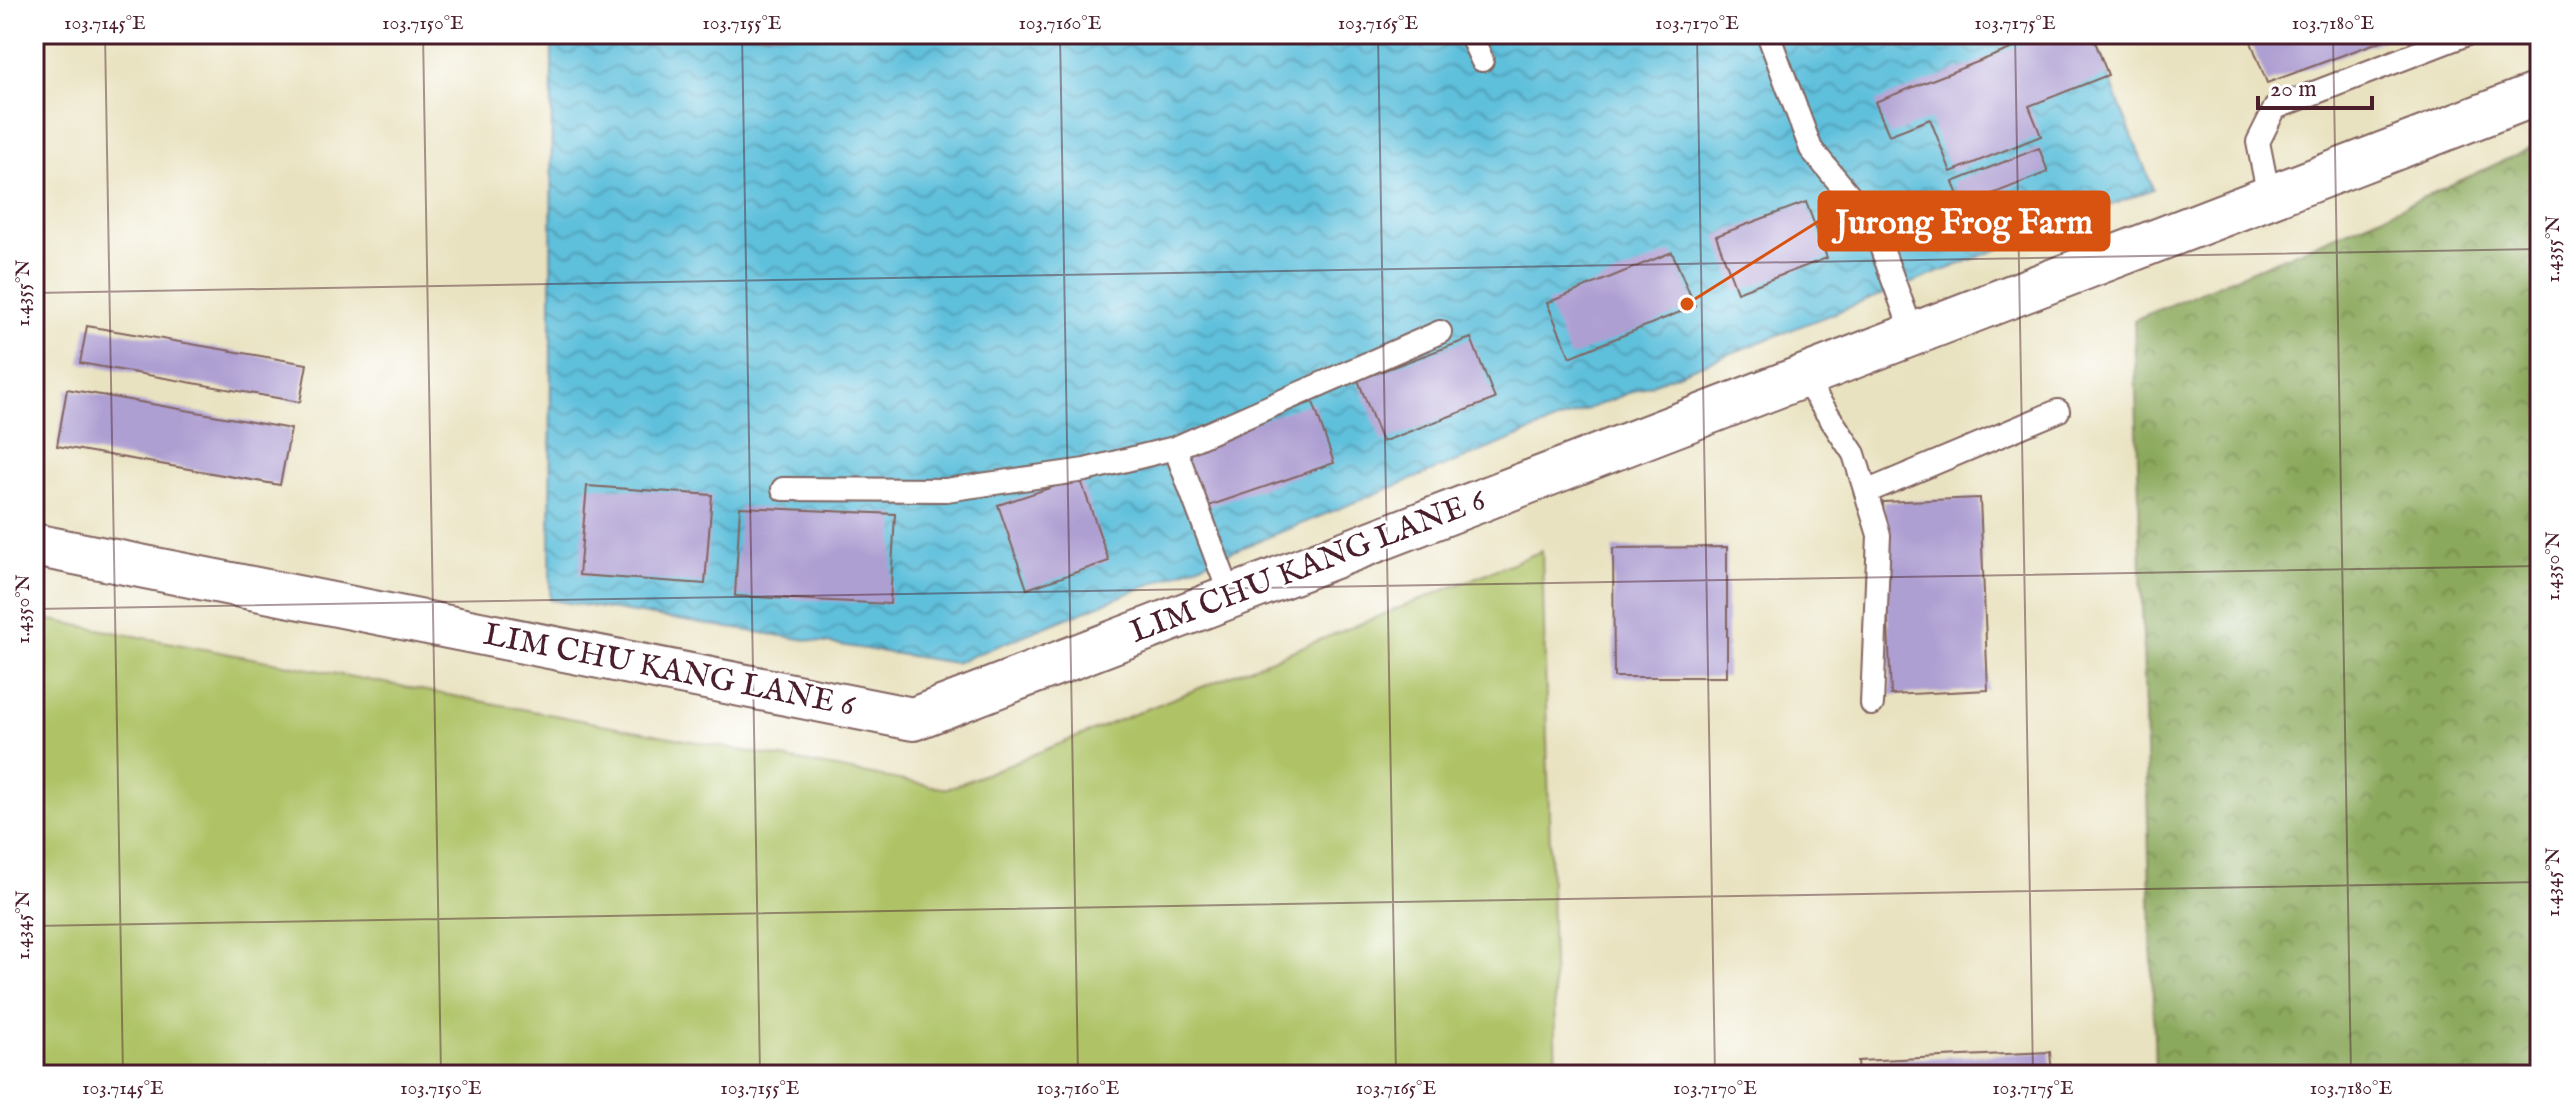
<svg xmlns="http://www.w3.org/2000/svg" width="2574" height="1109" font-family="'IM FELL English',serif">
<defs>
<pattern id="forest-crowns" width="20" height="18" patternUnits="userSpaceOnUse" patternTransform="scale(2)"><rect width="20" height="18" fill="#8ba95b"/><path d="M2 6a3 3 0 1 1 6 0M12 15a3 3 0 1 1 6 0" fill="none" stroke="#74894b"/></pattern>
<pattern id="water-waves" width="16" height="10" patternUnits="userSpaceOnUse" patternTransform="scale(2)"><rect width="16" height="10" fill="#5ec0dc"/><path d="M0 5q4-4 8 0t8 0" fill="none" stroke="#509bb3"/></pattern>
</defs>
<rect width="100%" height="100%" fill="#fff"/>
<filter id="ink" filterUnits="userSpaceOnUse"><feTurbulence type="fractalNoise" baseFrequency=".0125" numOctaves="2"/><feDisplacementMap in="SourceGraphic" scale="16" xChannelSelector="R" yChannelSelector="G"/><feConvolveMatrix kernelMatrix="1 2 1 2 8 2 1 2 1" color-interpolation-filters="sRGB"/></filter>
<filter id="wash" filterUnits="userSpaceOnUse"><feTurbulence type="fractalNoise" baseFrequency=".006" numOctaves="4" result="noise"/><feDisplacementMap in="SourceGraphic" scale="32" xChannelSelector="R" yChannelSelector="G"/><feGaussianBlur stdDeviation="1.8" result="paint"/><feColorMatrix in="noise" values="0 0 0 0 0 0 0 0 0 0 0 0 0 0 0 0 0 1.4 0 .05"/><feComposite in="paint" operator="in"/></filter>
<g filter="url(#wash)">
<rect width="100%" height="100%" fill="#e9e2c0"/>
<polygon fill="#afc366" stroke="#7c7148" stroke-width="2" points="1542,551 1556,1075 34,1075 34,617 947,789"/>
<polygon fill="url(#forest-crowns)" stroke="#6a6443" stroke-width="2" points="2540,144 2540,1075 2155,1075 2134,320 2389,213"/>
<polygon fill="url(#water-waves)" stroke="#547084" stroke-width="2" points="552,34 2092,34 2153,189 1562,419 955,663 550,600"/>
<g id="blocks">
<g fill="#ae9fd2">
<polygon points="2049,34 2092,34 2108,75 2029,106 2041,136 1951,172 1930,119 1889,135 1875,102"/>
<polygon points="2248,34 2400,34 2267,83"/>
<polygon points="2039,148 2048,172 1962,206 1953,182"/>
<polygon points="1806,202 1827,258 1737,292 1716,236"/>
<polygon points="1672,252 1695,306 1570,357 1547,303"/>
<polygon points="87,326 307,364 300,402 80,363"/>
<polygon points="1471,338 1495,399 1382,442 1358,380"/>
<polygon points="67,389 291,429 280,485 57,446"/>
<polygon points="1313,402 1334,463 1203,508 1182,447"/>
<polygon points="1080,478 1109,561 1027,589 998,505"/>
<polygon points="587,486 712,495 705,584 579,575"/>
<polygon points="1980,498 1988,690 1891,695 1883,502"/>
<polygon points="740,507 895,514 890,604 735,596"/>
<polygon points="1727,547 1727,677 1614,677 1613,548"/>
<polygon points="2050,1052 2052,1075 1859,1075 1858,1061"/>
</g>
</g>
</g>
<g filter="url(#ink)">
<use href="#blocks" fill-opacity="0" stroke="#82635f" stroke-width="2"/>
<g fill="none" stroke-linecap="round" stroke-linejoin="round">
<g stroke="#82635f" stroke-width="26">
<g id="lane">
<polyline points="1470,34 1482,60"/>
<polyline points="1768,34 1811,149 1872,222 1913,334"/>
<polyline points="2269,197 2258,142 2275,108 2467,34"/>
<polyline points="1803,377 1854,454 1879,535 1872,704"/>
<polyline points="1175,448 1231,597"/>
<polyline points="783,489 946,490 1085,470 1175,448 1440,332"/>
<polyline points="1866,492 2058,411"/>
</g>
</g>
<g stroke="#82635f" stroke-width="46">
<polyline id="street" points="34,545 913,719 2540,93"/>
</g>
<use href="#lane" stroke="#fff" stroke-width="22"/>
<use href="#street" stroke="#fff" stroke-width="42"/>
</g>
</g>
<path fill="none" stroke="#4a1f2b" stroke-width="2" stroke-opacity="0.45" d="M 105,34 L 123,1075M 423,34 L 441,1075M 742,34 L 760,1075M 1060,34 L 1078,1075M 1378,34 L 1396,1075M 1697,34 L 1715,1075M 2015,34 L 2033,1075M 2333,34 L 2351,1075M 34,293 L 2540,249M 34,609 L 2540,566M 34,926 L 2540,882"/>
<g text-anchor="middle" dominant-baseline="central" stroke-width="6" stroke-linejoin="round" paint-order="stroke">
<g font-size="32" fill="#4a1f2b" stroke="#fff">
<text transform="translate(1308 567) rotate(-21)">LIM CHU KANG LANE 6</text>
<text transform="translate(669 671) rotate(11)">LIM CHU KANG LANE 6</text>
</g>
</g>
<path fill="none" stroke="#d8530f" stroke-width="3" d="M1687 304L1819 221"/>
<circle fill="#d8530f" stroke="#fff" stroke-width="3" cx="1687" cy="304" r="8"/>
<rect fill="#d8530f" stroke="#d8530f" stroke-width="3" x="1819" y="192" width="290" height="58" rx="8"/>
<g font-size="34" text-anchor="middle" font-weight="bold" fill="#fff">
<text x="1964" y="233">Jurong Frog Farm</text>
</g>
<rect width="2574" height="1109" fill="none" stroke="#fff" stroke-width="88"/>
<path d="M2258 96v12h114v-12" fill="none" stroke="#4a1f2b" stroke-width="4"/>
<text x="2270" y="96" font-size="24" fill="#4a1f2b" stroke="#ffffff" stroke-width="6" paint-order="stroke">20 m</text>
<rect x="44" y="44" width="2486" height="1021" fill="none" stroke="#4a1f2b" stroke-width="3"/>
<g font-size="20" text-anchor="middle" fill="#4a1f2b">
<text x="105" y="29">103.7145°E</text>
<text x="423" y="29">103.7150°E</text>
<text x="742" y="29">103.7155°E</text>
<text x="1060" y="29">103.7160°E</text>
<text x="1378" y="29">103.7165°E</text>
<text x="1697" y="29">103.7170°E</text>
<text x="2015" y="29">103.7175°E</text>
<text x="2333" y="29">103.7180°E</text>
<text transform="translate(2552 249) rotate(-90)" y="7">1.4355°N</text>
<text transform="translate(22 293) rotate(-90)" y="7">1.4355°N</text>
<text transform="translate(2552 566) rotate(-90)" y="7">1.4350°N</text>
<text transform="translate(22 609) rotate(-90)" y="7">1.4350°N</text>
<text transform="translate(2552 882) rotate(-90)" y="7">1.4345°N</text>
<text transform="translate(22 925) rotate(-90)" y="7">1.4345°N</text>
<text x="123" y="1094">103.7145°E</text>
<text x="441" y="1094">103.7150°E</text>
<text x="760" y="1094">103.7155°E</text>
<text x="1078" y="1094">103.7160°E</text>
<text x="1396" y="1094">103.7165°E</text>
<text x="1715" y="1094">103.7170°E</text>
<text x="2033" y="1094">103.7175°E</text>
<text x="2351" y="1094">103.7180°E</text>
</g>
</svg>
